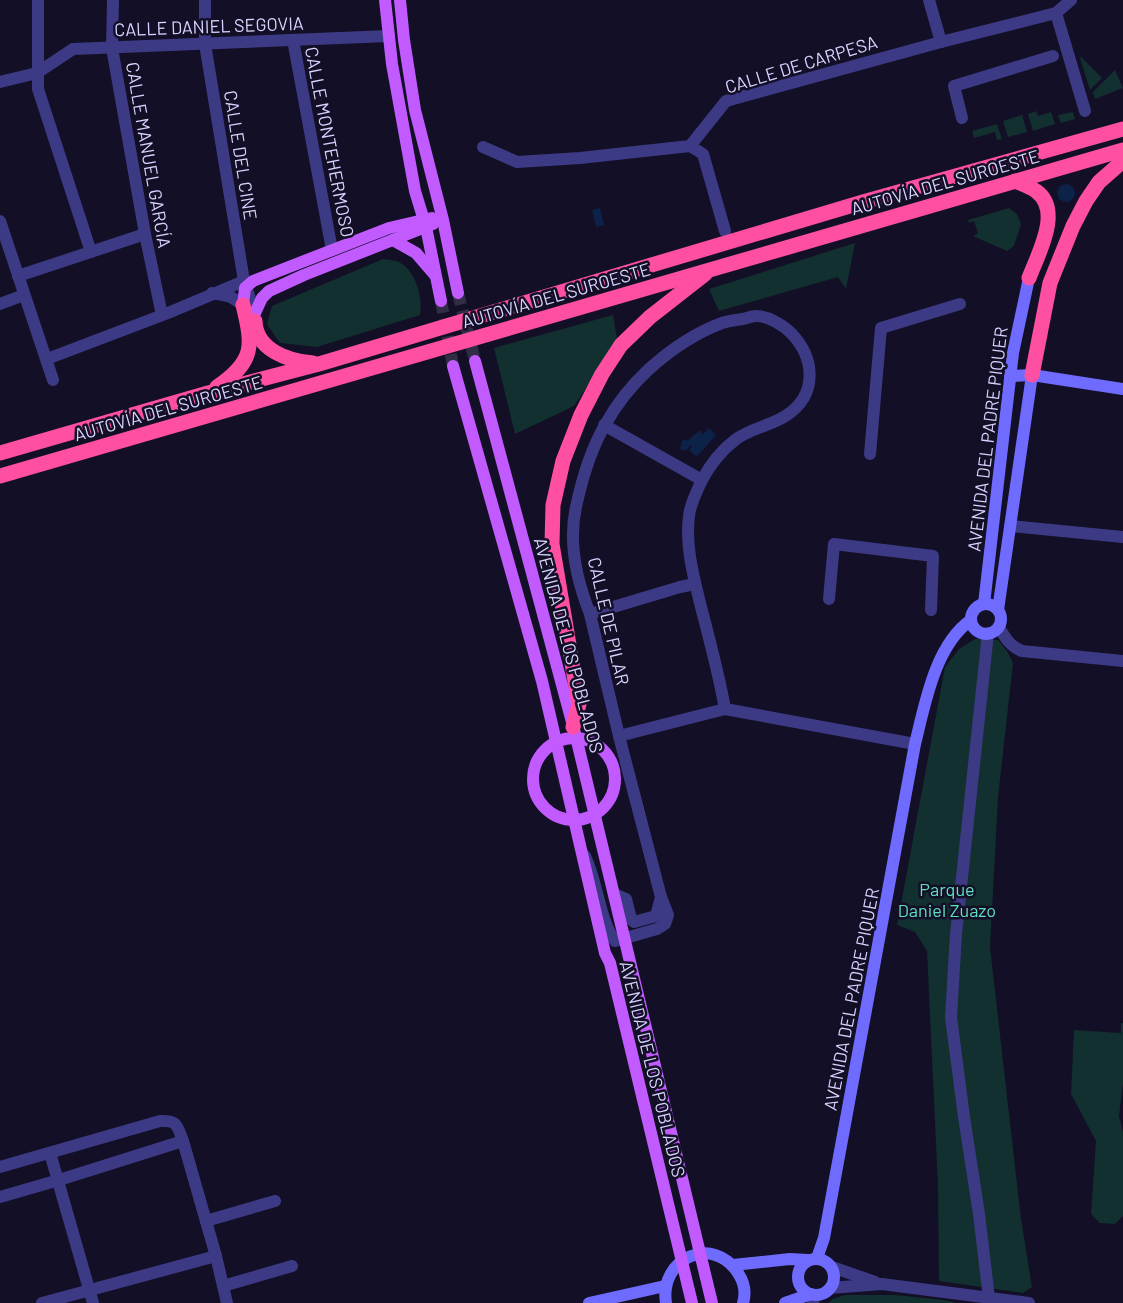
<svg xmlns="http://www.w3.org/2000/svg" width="1123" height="1303" font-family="Barlow,sans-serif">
<rect width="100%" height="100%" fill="#130f26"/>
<g fill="#12302f">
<polygon points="1081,57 1102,78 1090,90 1080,58"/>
<polygon points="1115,70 1123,88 1095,99 1093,92"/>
<polygon points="1036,111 1038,116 1051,112 1055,124 1033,131 1028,114"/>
<polygon points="1073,112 1075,119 1061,123 1058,115"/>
<polygon points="1022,115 1027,132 1008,137 1003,121"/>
<polygon points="997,124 1002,139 997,140 995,132 974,138 972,131"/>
<polygon points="1009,208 1017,214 1021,224 1014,246 1007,251 973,236 978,233 974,221 969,223 968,220"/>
<polygon points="855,243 846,289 838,277 719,311 709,289"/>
<path d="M 383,259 C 388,260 395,260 399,262 C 416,271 423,297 420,315 L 317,347 L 280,343 L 267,324 L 272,306 Z"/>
<polygon points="613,315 618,345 592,379 574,406 515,434 494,348"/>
<polygon points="975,639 998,640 1007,651 1013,663 998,797 990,947 1021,1219 1032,1287 1023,1293 939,1281 938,1186 927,951 915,932 897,925 945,667 959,649"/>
<polygon points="1121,1023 1123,1023 1123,1083 1119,1116 1123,1132 1123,1216 1115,1224 1100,1223 1091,1214 1096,1141 1071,1094 1074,1030 1121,1033"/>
<polygon points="845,1295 895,1295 944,1300 957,1303 829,1303 832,1299"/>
</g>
<g fill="#0c2248">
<circle cx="1066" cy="193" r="9"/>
<polygon points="600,208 604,225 596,227 592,210"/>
<polygon points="709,428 716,435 698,455 696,456 689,450 692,446 691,445 685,451 680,449 682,441 685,439 687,441 699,431 701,431 702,435"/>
</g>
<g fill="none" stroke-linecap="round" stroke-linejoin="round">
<g stroke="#312d47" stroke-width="12" stroke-dasharray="12 6" stroke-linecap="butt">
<polyline points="458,293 475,361"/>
<polyline points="441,301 453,366"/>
</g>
<g stroke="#3d3a85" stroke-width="12">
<polyline points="38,0 38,89 91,252"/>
<polyline points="113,0 112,48 145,234 162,315"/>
<polyline points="205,0 205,44 244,281 255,313"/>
<polyline points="929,0 941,42"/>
<polyline points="1056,13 1085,111"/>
<polyline points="293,40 332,250"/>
<polyline points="0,82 37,73 73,49 389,36"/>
<polyline points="962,118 954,86 1053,56"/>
<polyline points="690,146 703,154 725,231"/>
<polyline points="483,147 517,162 580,158 690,146 726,101 941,42 1056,13 1071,0"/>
<polyline points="0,221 53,380"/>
<polyline points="18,276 145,234"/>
<polyline points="212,293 231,297 243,305"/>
<polyline points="0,304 24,295"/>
<polyline points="47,359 168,313 244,281"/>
<polyline points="604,425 702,480"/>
<polyline points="870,454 881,328 960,304"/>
<polyline points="1010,526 1123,537"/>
<polyline points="829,599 834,544 933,556 931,610"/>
<polyline points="590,614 680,587 695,584"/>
<path d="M 999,627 C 1005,638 1011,647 1022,651 L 1123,661"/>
<polyline points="988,633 956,934 951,1017 964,1117 979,1214 989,1298"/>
<polyline points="619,736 725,709 915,744"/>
<path d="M 585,856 C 598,883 599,919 615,941 L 657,929 L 665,924 L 668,915 L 661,897 L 619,736 L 590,614 C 577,581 568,542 576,507 C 582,479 591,449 605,425 C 616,405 632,385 648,370 C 669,351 695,333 722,323 C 728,321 736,320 743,319 C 747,318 752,316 756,316 C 768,316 783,325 791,333 C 815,358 818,394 787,415 C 771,426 750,428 735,440 C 722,450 710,465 702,480 C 697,491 690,504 689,516 C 685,547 694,578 701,607 C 710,641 719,675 725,709"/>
<polyline points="614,894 626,899 631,919 634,922 656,916 661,897"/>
<polyline points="50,1153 93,1303"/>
<path d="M 0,1167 L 160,1121 C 178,1120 177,1126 183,1141 L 216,1256 L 227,1303"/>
<polyline points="0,1197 59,1180 183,1141"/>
<polyline points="206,1221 275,1201"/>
<polyline points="832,1267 875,1282"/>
<polyline points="223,1286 292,1266"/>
<polyline points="830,1288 882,1284 1029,1303"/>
<polyline points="42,1303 216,1256"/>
<polyline points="813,1303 815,1295"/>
</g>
<g stroke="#6f6bff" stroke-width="12">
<polyline points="1010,376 1032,375 1123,389"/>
<polyline points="984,604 1013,353 1029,278"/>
<circle cx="986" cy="619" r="15"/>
<polyline points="998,610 1032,375"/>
<path d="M 817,1258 L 824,1238 L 915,744 C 925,704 935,645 971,620"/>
<circle cx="816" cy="1277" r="18"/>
<polyline points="733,1265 790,1259 808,1260"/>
<polyline points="589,1303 665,1286"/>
<path d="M 666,1303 C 659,1258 713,1234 738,1273 C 744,1282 746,1293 743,1303"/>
<polyline points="785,1303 811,1294"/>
</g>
<g stroke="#c25bff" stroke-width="12">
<polyline points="385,0 392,64 415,191 426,227 441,301"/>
<polyline points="400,0 404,40 415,110 443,220 458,293"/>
<polyline points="393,240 416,253 435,275"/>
<polyline points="243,305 245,288 253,281 389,228 432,218"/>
<polyline points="255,313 262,298 269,291 304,275 433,224"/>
<polyline points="475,361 576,737 712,1303"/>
<polyline points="453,366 542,681 605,953 610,963 692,1303"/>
<circle cx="574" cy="779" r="41"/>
</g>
<g stroke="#ff4fa3" stroke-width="15">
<path d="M 1015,181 C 1022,184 1030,187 1036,191 C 1063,210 1038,254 1029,278"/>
<path d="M 255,321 C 256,350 288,361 313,363"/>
<polyline points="1032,375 1050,283 1073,226 1086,201 1099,182 1123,161"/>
<path d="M 217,387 C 255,361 253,346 243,305"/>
<polyline points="0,453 208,393 319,364 863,202 1123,129"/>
<polyline points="0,476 1123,150"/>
<polyline points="573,727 579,704 552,544 553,505 563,461 581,415 602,374 621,345 650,317 705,274"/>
</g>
</g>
<g text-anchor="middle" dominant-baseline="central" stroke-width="5" stroke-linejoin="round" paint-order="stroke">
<g font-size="18" fill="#d9d4ff" stroke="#130f26">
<text transform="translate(209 26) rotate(-2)">CALLE DANIEL SEGOVIA</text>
<text transform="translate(801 64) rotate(-17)">CALLE DE CARPESA</text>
<text transform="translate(330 142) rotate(79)">CALLE MONTEHERMOSO</text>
<text transform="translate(149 155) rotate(80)">CALLE MANUEL GARCÍA</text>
<text transform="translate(241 155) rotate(81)">CALLE DEL CINE</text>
<text transform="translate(945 182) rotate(-16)">AUTOVÍA DEL SUROESTE</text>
<text transform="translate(556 295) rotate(-16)">AUTOVÍA DEL SUROESTE</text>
<text transform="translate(168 408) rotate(-16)">AUTOVÍA DEL SUROESTE</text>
<text transform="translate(987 439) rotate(-83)">AVENIDA DEL PADRE PIQUER</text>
<text transform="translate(609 621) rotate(77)">CALLE DE PILAR</text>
<text transform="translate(569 645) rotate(75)">AVENIDA DE LOS POBLADOS</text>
<text transform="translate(851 999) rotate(-79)">AVENIDA DEL PADRE PIQUER</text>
<text transform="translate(653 1069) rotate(76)">AVENIDA DE LOS POBLADOS</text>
</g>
<g font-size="18" fill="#5fe0c0" stroke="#130f26">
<text x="947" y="889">Parque<tspan x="947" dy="21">Daniel Zuazo</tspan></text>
</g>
</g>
</svg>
